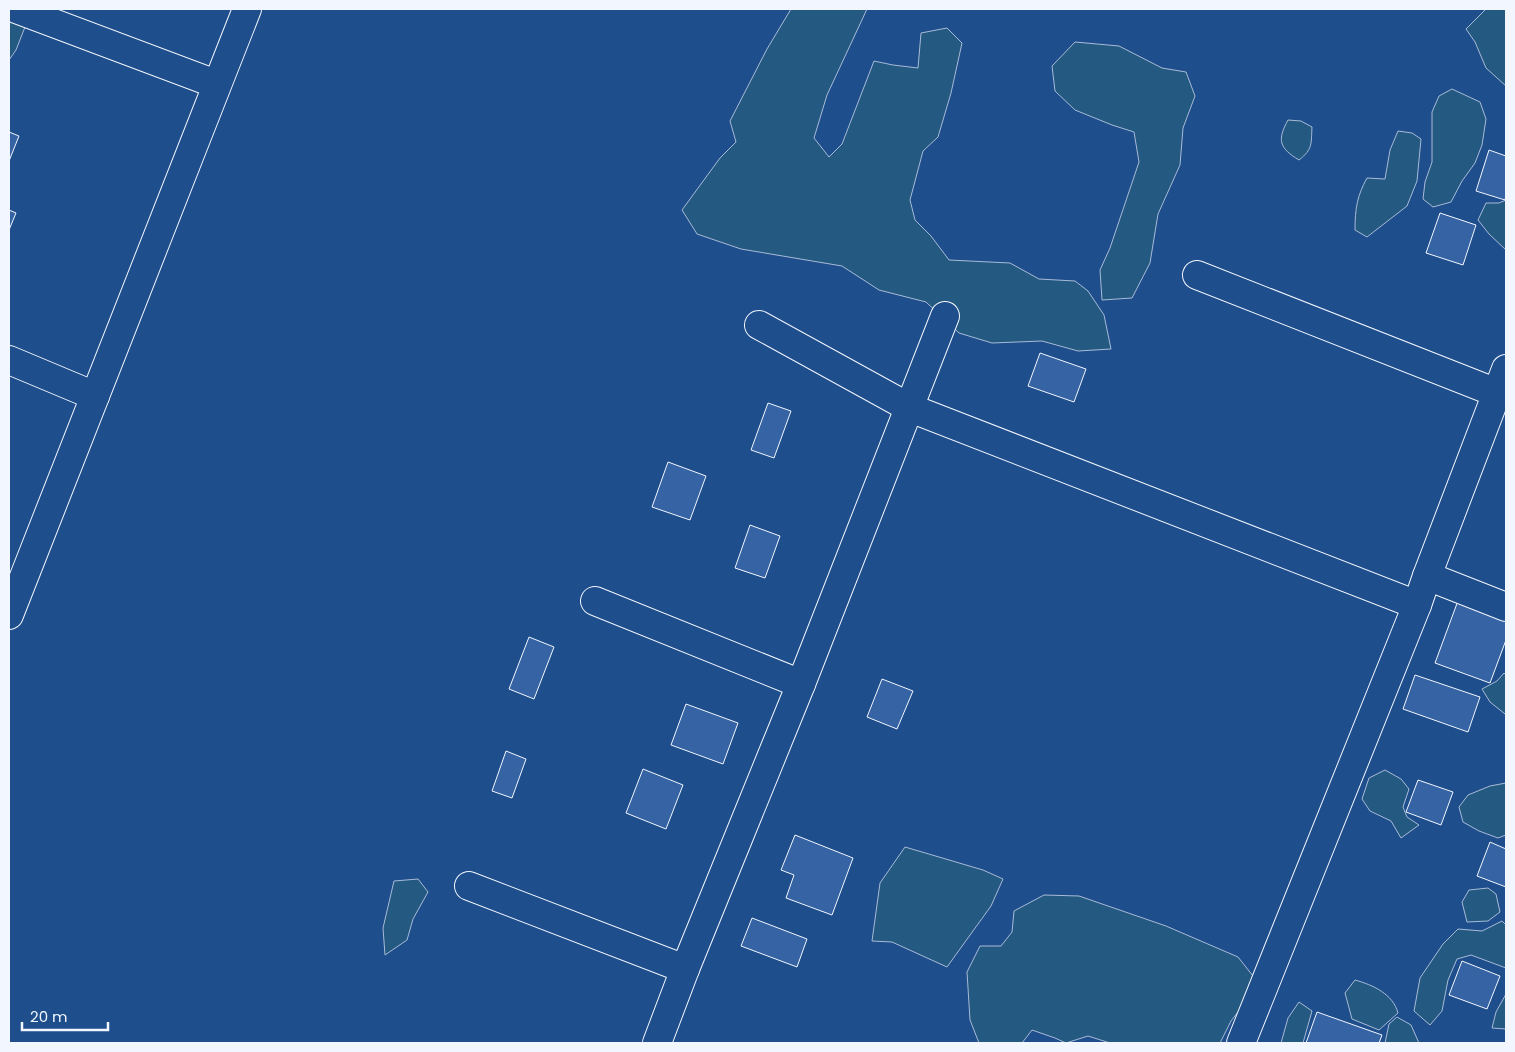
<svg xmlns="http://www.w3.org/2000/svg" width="1515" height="1052" font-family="Poppins,sans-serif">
<rect width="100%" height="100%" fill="#1f4e8c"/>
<g fill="#245a82" stroke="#a8bbd7">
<polygon points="791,9 867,9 827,95 814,138 829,157 842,144 874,61 893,65 918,68 921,33 947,28 962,43 951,93 938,137 923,151 910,200 915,220 931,236 949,260 1010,263 1039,279 1075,281 1088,291 1104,315 1111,349 1078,351 1042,341 992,343 959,333 926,302 879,290 842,266 741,249 697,234 682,210 720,158 736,142 730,121 767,49"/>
<polygon points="1486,9 1506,9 1506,86 1486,68 1475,42 1466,29"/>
<polygon points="9,11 25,27 16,50 9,60"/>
<polygon points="1075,42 1119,46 1162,68 1186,72 1195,96 1183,128 1180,165 1158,214 1150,263 1132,298 1102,300 1100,270 1110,248 1139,162 1134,132 1112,125 1075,110 1055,91 1052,66"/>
<polygon points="1452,89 1480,102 1486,119 1482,145 1475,163 1462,181 1451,202 1433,207 1423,199 1425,182 1432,162 1432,112 1439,96"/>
<path d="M 1288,120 L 1301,121 L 1312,127 C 1311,144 1313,149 1299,160 C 1279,148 1277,140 1288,120 Z"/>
<path d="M 1398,131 L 1412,133 L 1421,139 L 1417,181 L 1407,206 L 1367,237 L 1355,230 C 1355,209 1357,196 1367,178 L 1385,179 L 1390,150 Z"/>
<polygon points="1506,200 1506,250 1489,234 1478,220 1486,203 1499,203"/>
<polygon points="1504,673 1506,675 1506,713 1505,714 1490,702 1482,689 1497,681"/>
<polygon points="1385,770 1401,779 1409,789 1403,807 1407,817 1419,825 1401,838 1391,821 1370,811 1362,799 1369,778"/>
<polygon points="1506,783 1506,835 1498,838 1479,831 1463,822 1459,807 1468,795 1490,786"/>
<polygon points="905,847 983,870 1003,879 991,906 947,967 892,942 872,941 880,883"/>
<polygon points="418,879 428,892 413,919 407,940 385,955 383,928 394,881"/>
<polygon points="1488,888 1496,894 1500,912 1488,921 1467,922 1462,902 1469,890"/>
<polygon points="1044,895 1079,896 1166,926 1238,957 1253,976 1248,999 1231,1021 1220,1043 1110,1043 1088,1036 1066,1043 1055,1038 1032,1030 1022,1043 979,1043 970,1020 967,972 980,946 1001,946 1012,932 1014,911"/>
<polygon points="1502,921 1506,925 1506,968 1471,955 1457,959 1448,980 1442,1011 1430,1025 1414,1011 1420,978 1443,944 1458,929 1482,931"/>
<path d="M 1355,980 C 1373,985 1393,994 1398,1013 L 1379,1030 L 1352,1019 L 1345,993 Z"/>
<polygon points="1506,994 1506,1029 1492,1028 1496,1012"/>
<polygon points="1299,1002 1312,1011 1303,1043 1281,1043 1288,1018"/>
<polygon points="1397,1017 1411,1025 1419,1043 1385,1043 1389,1024"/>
</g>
<g fill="#3563a3" stroke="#f2f6ff">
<polygon points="9,132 19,136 9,161"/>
<polygon points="1489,150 1506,156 1506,195 1505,200 1476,191"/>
<polygon points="9,210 16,213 9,230"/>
<polygon points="1440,213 1476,225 1463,265 1426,253"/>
<polygon points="1040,353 1086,369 1074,402 1028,386"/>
<polygon points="768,403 791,411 774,458 751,450"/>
<polygon points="668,462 706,476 690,520 652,507"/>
<polygon points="750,525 780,536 765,578 735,568"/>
<polygon points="1459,598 1506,616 1506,640 1490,683 1435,663"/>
<polygon points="529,637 554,647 534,699 509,689"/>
<polygon points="1415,675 1480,697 1468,732 1403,709"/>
<polygon points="882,679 913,691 897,729 867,717"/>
<polygon points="686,704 738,723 723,764 671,745"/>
<polygon points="506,751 526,759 512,798 492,791"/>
<polygon points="643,769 683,785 666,829 626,813"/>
<polygon points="1418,780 1453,792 1441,825 1406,812"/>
<polygon points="795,835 853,858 832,915 786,898 794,875 781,870"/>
<polygon points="1490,842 1506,849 1506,887 1477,876"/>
<polygon points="752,918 807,939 797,967 741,946"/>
<polygon points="1462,961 1500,976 1487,1009 1449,995"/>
<polygon points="1317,1012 1382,1035 1379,1043 1306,1043"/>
</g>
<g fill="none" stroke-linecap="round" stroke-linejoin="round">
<g stroke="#f2f6ff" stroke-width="30">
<g id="minor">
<polyline points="16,9 216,84"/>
<polyline points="1197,275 1497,393"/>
<polyline points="759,325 910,408 1417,605"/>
<polyline points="9,360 95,396"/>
<polyline points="1427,576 1506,607"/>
<polyline points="595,601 801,684"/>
<polyline points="9,615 247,9"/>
<polyline points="469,886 685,969"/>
<polyline points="657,1043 685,969 801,684 945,316"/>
<polyline points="1241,1043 1417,605 1427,576 1506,369"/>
</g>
</g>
<use href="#minor" stroke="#1f4e8c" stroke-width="28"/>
</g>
<rect width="1515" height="1052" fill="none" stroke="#f2f6ff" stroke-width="20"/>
<path d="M22 1022v8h86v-8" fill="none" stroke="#f2f6ff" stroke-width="2.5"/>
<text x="30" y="1022" font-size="15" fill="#f2f6ff" stroke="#1f4e8c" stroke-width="4" paint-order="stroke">20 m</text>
</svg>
